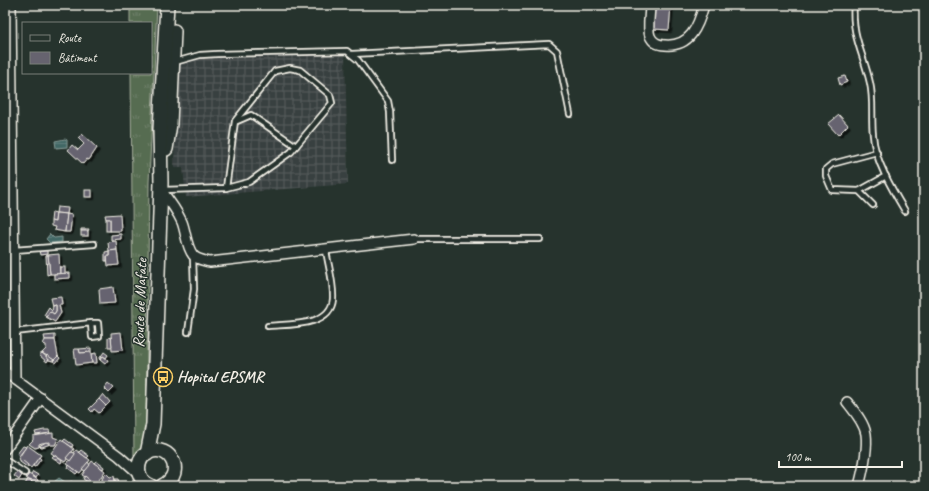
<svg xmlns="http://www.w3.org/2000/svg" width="929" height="491" font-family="Caveat,sans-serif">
<defs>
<pattern id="industrial-grid" width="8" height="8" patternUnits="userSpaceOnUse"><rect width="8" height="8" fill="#394141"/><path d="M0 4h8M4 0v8" fill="none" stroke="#565d5c"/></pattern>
<pattern id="grass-tufts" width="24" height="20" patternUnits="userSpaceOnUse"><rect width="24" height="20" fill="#576c51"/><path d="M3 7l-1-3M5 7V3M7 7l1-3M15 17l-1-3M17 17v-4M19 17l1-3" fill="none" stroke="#70816a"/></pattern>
<pattern id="water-rules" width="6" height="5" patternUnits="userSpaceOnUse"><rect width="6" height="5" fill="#426765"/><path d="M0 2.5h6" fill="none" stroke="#5e7d7b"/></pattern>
<filter id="shadow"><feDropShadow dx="2.5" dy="2.5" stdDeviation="0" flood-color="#0009"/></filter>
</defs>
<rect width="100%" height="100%" fill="#26332d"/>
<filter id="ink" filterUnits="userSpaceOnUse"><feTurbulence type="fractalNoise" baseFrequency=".025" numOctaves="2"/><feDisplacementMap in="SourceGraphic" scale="8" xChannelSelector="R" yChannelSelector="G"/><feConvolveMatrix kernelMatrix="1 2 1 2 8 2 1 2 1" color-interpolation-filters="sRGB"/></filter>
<g filter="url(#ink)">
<polygon fill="url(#industrial-grid)" points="345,54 348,184 186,197 183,168 174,168 177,59"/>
<polygon fill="url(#grass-tufts)" stroke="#a6ae9c" points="130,5 157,5 149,182 146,435 142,450 134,460 131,73 151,73 151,23 130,23"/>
<g fill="url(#water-rules)" stroke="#899e99">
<polygon points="65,139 67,140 67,147 56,148 55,141"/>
<polygon points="50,234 54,238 62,237 62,242 50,243 46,239"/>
<polygon points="59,478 68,484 71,481 77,486 56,486 54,482"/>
</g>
<g fill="#66636f" stroke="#f4f1e8" filter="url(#shadow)">
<polygon points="654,5 671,5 669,30 653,29"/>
<polygon points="845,76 847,82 840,85 838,78"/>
<polygon points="839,115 848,125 838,135 828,124"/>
<polygon points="82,134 97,148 89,160 87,159 83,164 68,150 72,145 78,150 84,144 78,138"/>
<rect x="85" y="190" width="7" height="7"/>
<polygon points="57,207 68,208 67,214 56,213"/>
<polygon points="52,212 56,213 55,222 51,221"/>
<polygon points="56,213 67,214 65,232 54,230 55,227 51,226 51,221 55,222"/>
<polygon points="67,214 72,215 70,232 65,232"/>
<polygon points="120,214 121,231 110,231 110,219 106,219 105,215"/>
<rect x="106" y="219" width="4" height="12"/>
<polygon points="81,229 89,229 88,231 81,231"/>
<rect x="81" y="231" width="7" height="5"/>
<polygon points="121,234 121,239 111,240 111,235"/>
<polygon points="116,241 117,250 109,251 108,242"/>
<polygon points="39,250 47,250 47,254 40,255"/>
<polygon points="117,250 119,265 108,266 107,256 109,256 109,251"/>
<polygon points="109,251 109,256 107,256 107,261 105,261 105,252"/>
<polygon points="59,254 60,274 50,274 48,255"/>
<polygon points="46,255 48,255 50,274 47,275"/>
<rect x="60" y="267" width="5" height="7"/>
<polygon points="70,273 70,278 54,279 54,274"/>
<polygon points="113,287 115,303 100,304 99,289"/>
<polygon points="61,297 62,305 59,305 61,313 55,322 46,317 50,311 54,314 56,311 56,305 52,306 50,298"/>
<polygon points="56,305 56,311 54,314 50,311 46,317 44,315 49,307 52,310 53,306"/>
<polygon points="121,332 123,350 112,351 111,333"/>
<polygon points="55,335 55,340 45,340 44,336"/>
<polygon points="111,337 112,347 108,347 108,338"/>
<polygon points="45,340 55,340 58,356 54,360 42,353 46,349 46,345 43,344"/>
<polygon points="91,348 91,352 80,353 79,349"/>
<polygon points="74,349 79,349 80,353 91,352 92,363 76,365"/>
<polygon points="104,352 108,355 106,358 103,356 100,360 99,359"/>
<polygon points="42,353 49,359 47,362 39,355"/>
<polygon points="96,353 97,363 92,363 91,354"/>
<polygon points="47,355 54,360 53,361 49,360 46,356"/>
<polygon points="58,356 60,358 56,363 53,361"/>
<polygon points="103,356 108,360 105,364 100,360"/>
<polygon points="108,383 114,388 109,393 104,388"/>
<polygon points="103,394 110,402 106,406 99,399"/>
<polygon points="99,399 106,406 99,413 94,409 92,412 89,409"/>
<polygon points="44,430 49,430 50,433 36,435 35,432"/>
<polygon points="53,433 53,437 58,439 55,445 50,445 50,442 42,443 39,444 39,447 35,448 29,444 33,440 33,436"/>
<polygon points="61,439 74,449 65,462 51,453"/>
<polygon points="65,439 73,445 72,447 63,441"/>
<polygon points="46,442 50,444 42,447 39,446"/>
<polygon points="27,445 41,455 31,468 18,459"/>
<polygon points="23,446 26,447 19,456 17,454"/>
<polygon points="76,450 90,460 80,473 67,464"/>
<polygon points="81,450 89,456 87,458 79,452"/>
<polygon points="71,452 75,453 75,454 70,461 66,458"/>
<polygon points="54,455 62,461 61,463 52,457"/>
<polygon points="39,457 41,459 35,467 33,466"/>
<polygon points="22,460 28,465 27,467 20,462"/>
<polygon points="92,461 105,471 96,484 82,475"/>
<polygon points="96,461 104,467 103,469 94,463"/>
<polygon points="88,462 90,465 85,471 82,469"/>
<polygon points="69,465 78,472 76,474 68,468"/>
<polygon points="17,472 22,475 19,480 14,476"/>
<polygon points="33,472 38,475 36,478 31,475"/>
<polygon points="106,473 110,477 114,476 116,486 108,486 106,482 103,483 102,479"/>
<polygon points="29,474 38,480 37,483 35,484 26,478"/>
<polygon points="85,476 93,483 92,485 83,479"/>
<polygon points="28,479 32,482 30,484 31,486 24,486"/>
<polygon points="115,479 118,479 120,486 116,486"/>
</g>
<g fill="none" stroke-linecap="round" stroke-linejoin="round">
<g stroke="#f4f1e8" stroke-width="8">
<g id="service">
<path d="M 854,5 C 851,35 864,55 870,83 C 874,100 871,117 873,135 C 874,159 893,191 905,211"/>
<polyline points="352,54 549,44 557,51 570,114"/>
<polyline points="175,62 200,55 217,54 347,51 358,60 388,101 390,112 392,160"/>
<polyline points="237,121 251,115 296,146"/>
<polyline points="163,190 226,188 249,182 291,152 332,103 330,95 300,70 290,68 275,71 235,121 226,188"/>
<polyline points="859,191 886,176"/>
<polyline points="873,205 859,191 832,190 826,176 826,169 832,164 877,152"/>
<polyline points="414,239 540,239"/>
<polyline points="14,250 94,244"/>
<path d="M 268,326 C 288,324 331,327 333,299 C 334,283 328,265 326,250"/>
<polyline points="15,332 91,323 98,323 99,336 92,337 91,323"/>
<polyline points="188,332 194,289 193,257"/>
<polyline points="5,460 25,473"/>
<polyline points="5,482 7,479"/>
</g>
</g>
<g stroke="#f4f1e8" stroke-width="12">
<g id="minor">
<polyline points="11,5 15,379"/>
<path d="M 650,5 C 650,14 647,28 650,36 C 653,43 658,45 665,45 C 690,47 698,27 704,5"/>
<path d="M 161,190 C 169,200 176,209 182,222 C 186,232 186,246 193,255 C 197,260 203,260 210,262 L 414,239"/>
<polyline points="5,372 119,456 139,474"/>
<path d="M 847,402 C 854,411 864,422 866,434 C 868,449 863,471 859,486"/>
<polyline points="5,449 41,398"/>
</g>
</g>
<g stroke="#f4f1e8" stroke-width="16">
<g id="secondary">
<polyline points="166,149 170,124 174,31"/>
<polyline points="147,454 153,424 161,183 160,129 167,5"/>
<path d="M 151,486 C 138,481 135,467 143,456 C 167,437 189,473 162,486"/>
</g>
</g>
<use href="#service" stroke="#26332d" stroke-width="4.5"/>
<use href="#minor" stroke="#26332d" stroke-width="9"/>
<use href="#secondary" stroke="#26332d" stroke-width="13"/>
</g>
</g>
<defs>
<g id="bus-ring" transform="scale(1)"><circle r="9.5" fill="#26332d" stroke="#ffd166" stroke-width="1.5"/><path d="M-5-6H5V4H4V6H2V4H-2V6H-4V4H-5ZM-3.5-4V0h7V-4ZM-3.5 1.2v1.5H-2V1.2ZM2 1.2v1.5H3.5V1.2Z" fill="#ffd166"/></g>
</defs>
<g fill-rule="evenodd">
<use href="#bus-ring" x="163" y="377"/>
</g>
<g text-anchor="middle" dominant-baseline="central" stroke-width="3" stroke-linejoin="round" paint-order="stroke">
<g font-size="16" fill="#f4f1e8" stroke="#26332d">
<text transform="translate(140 303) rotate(-88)">Route de Mafate</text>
</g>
<g font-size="16" font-weight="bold" fill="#f4f1e8" stroke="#26332d" text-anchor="start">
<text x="177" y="377">Hopital EPSMR</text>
</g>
</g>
<rect width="929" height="491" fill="none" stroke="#26332d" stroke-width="20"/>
<rect x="10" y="10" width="909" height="471" fill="none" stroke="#f4f1e8" stroke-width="1.5" filter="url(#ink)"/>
<rect x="22" y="22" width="130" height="52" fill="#26332d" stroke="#787f78"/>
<rect x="30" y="35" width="20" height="6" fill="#26332d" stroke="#787f78"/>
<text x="58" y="42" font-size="12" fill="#f4f1e8">Route</text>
<rect x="30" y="52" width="20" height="12" fill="#66636f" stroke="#787f78"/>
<text x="58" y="62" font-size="12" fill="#f4f1e8">Bâtiment</text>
<path d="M779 461v6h123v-6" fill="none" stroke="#f4f1e8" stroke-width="2"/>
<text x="785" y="461" font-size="12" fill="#f4f1e8" stroke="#26332d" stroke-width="3" paint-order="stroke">100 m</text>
</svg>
